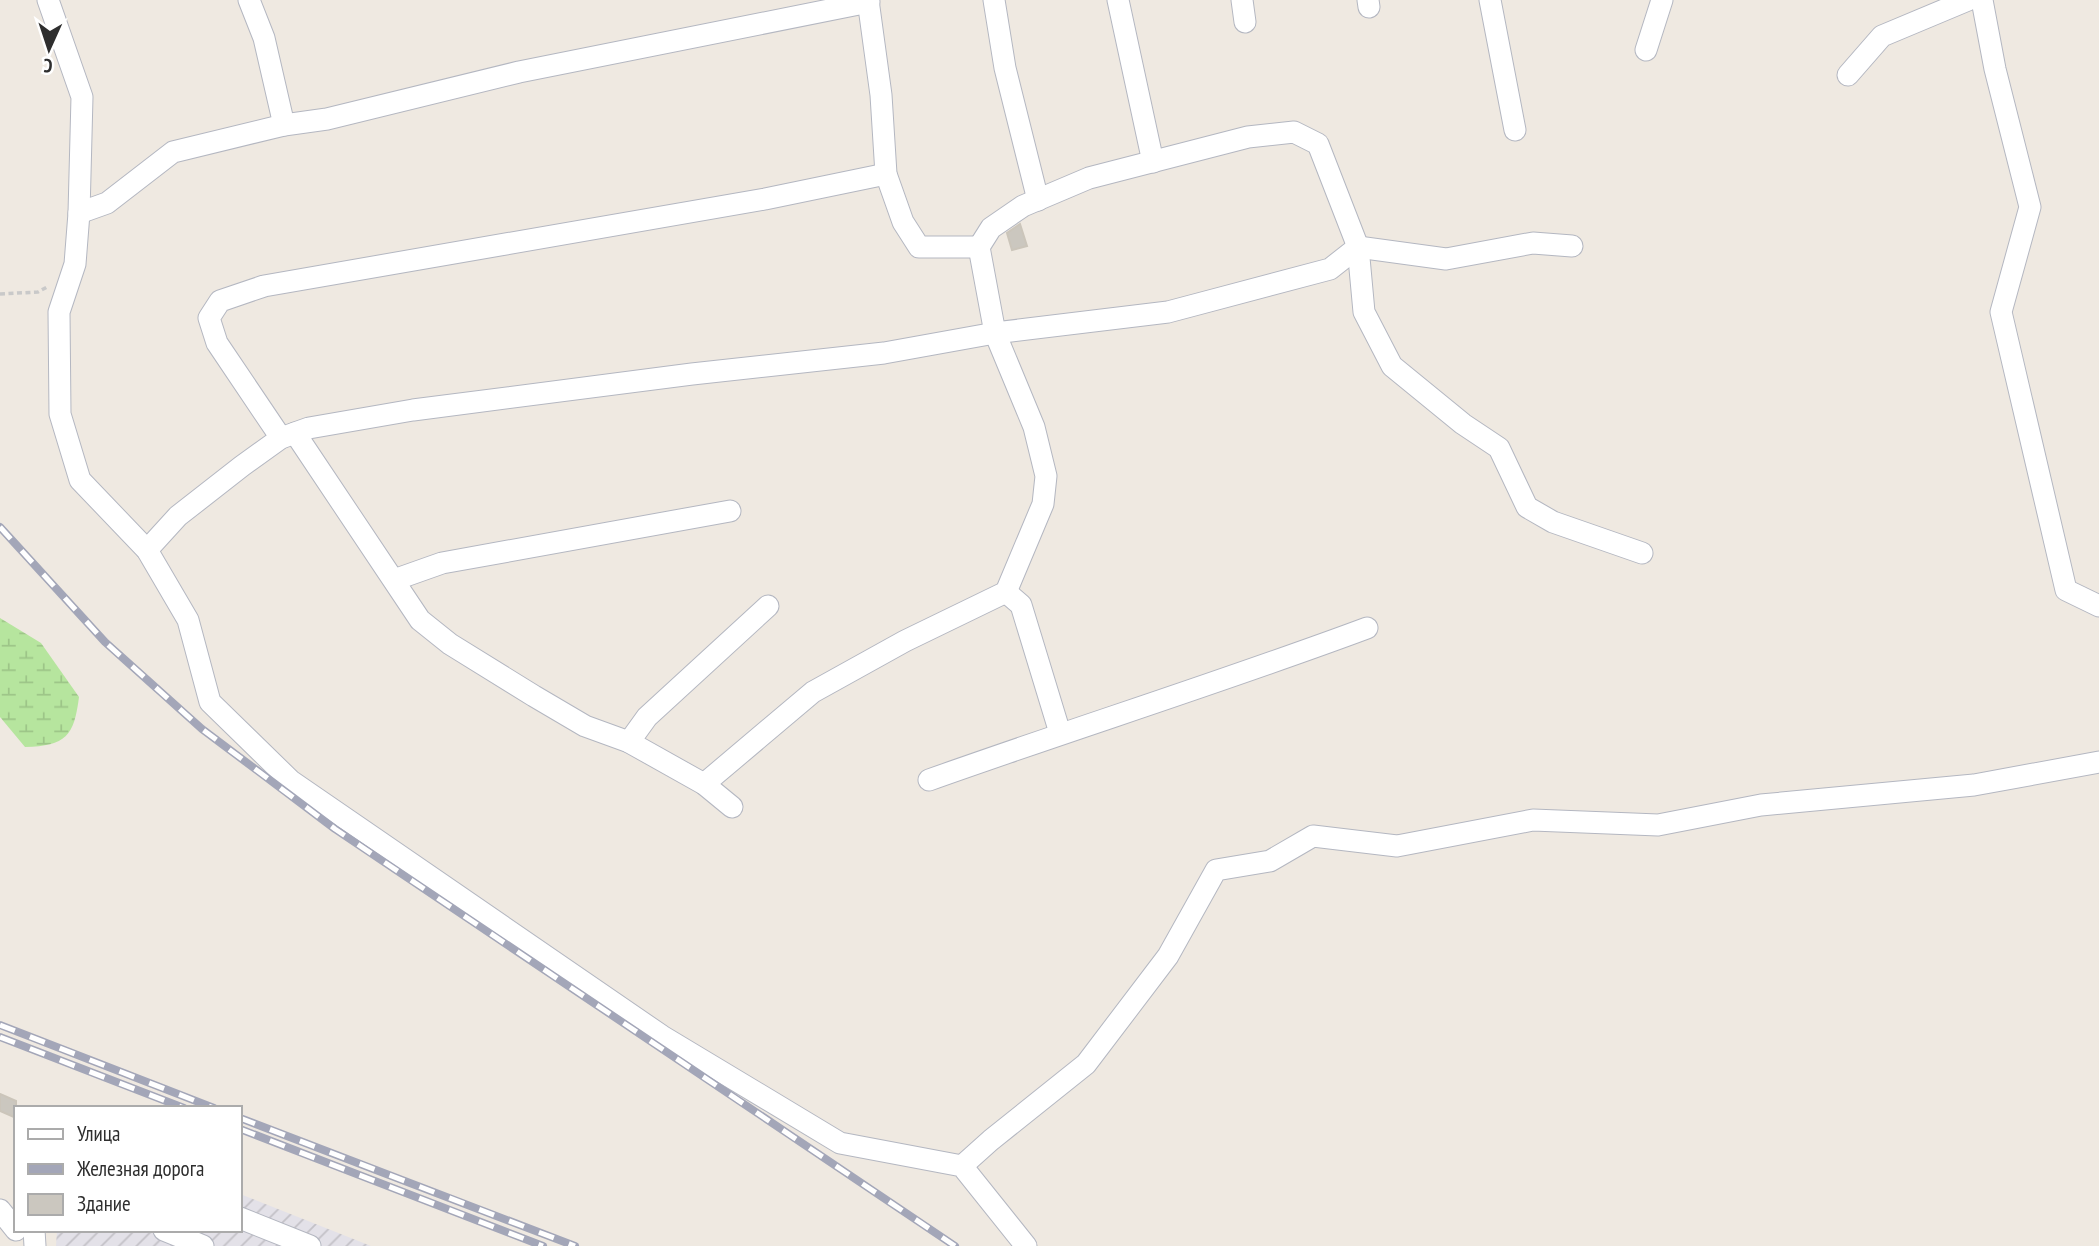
<svg xmlns="http://www.w3.org/2000/svg" width="2099" height="1246" font-family="'PT Sans Narrow',sans-serif">
<defs>
<pattern id="industrial-furrows" width="10" height="10" patternUnits="userSpaceOnUse" patternTransform="scale(1.75)"><rect width="10" height="10" fill="#e3e1e8"/><path d="M-1 1l2-2M0 10L10 0M9 11l2-2" fill="none" stroke="#c3c1c7"/></pattern>
<pattern id="wetland-marsh" width="20" height="14" patternUnits="userSpaceOnUse" patternTransform="scale(1.75)"><rect width="20" height="14" fill="#b6e59e"/><path d="M1 5h8M5 5V1M11 12h8M15 12V8" fill="none" stroke="#9dc588"/></pattern>
</defs>
<rect width="100%" height="100%" fill="#efe9e1"/>
<polygon fill="url(#industrial-furrows)" points="240,1194 371,1246 56,1246 57,1230 240,1230"/>
<path fill="url(#wetland-marsh)" d="M 0,618 L 41,643 L 79,697 C 74,736 66,746 25,747 L 0,717 Z"/>
<g fill="#cbc7bf" stroke="#cbc5ba" stroke-width="2">
<polygon points="1020,224 1027,246 1012,250 1007,233"/>
<polygon points="0,1094 16,1101 16,1118 0,1111"/>
</g>
<g fill="none" stroke-linecap="round" stroke-linejoin="round">
<g stroke="#b4b7c1" stroke-width="23">
<g id="minor">
<polyline points="48,0 82,97 79,213 75,264 59,312 60,414 80,480 147,550 188,620 210,702 291,781 662,1036 840,1143 962,1166 1026,1246"/>
<polyline points="249,0 264,38 284,125"/>
<polyline points="868,0 881,95 886,174 903,222 919,247 979,247"/>
<polyline points="994,0 1005,68 1038,200"/>
<polyline points="1118,0 1153,162"/>
<polyline points="1242,0 1245,22"/>
<polyline points="1368,0 1369,7"/>
<polyline points="1490,0 1515,130"/>
<polyline points="1982,0 1995,69 2030,207 2001,312 2066,590 2099,606"/>
<polyline points="1646,50 1662,0"/>
<polyline points="1848,75 1882,36 1968,0"/>
<polyline points="79,213 107,203 173,152 284,125 327,119 519,72 869,2"/>
<polyline points="295,433 420,620 450,644 534,696 585,726 629,742 704,784 732,807"/>
<polyline points="281,438 217,343 209,318 220,301 264,286 765,199 886,174"/>
<polyline points="147,550 178,516 242,466 281,438 309,428 413,410 692,374 884,353 995,333 1168,312 1330,269 1358,247 1446,259 1533,243 1572,246"/>
<polyline points="394,580 442,563 730,511"/>
<polyline points="1006,592 1021,605 1060,733"/>
<polyline points="629,742 647,717 768,606"/>
<path d="M 929,780 C 1075,728 1222,682 1367,628"/>
<polyline points="704,784 813,692 905,641 1006,592 1043,504 1046,476 1034,427 995,333 979,247 991,228 1023,206 1089,178 1248,137 1294,132 1318,144 1358,247 1364,312 1392,366 1463,424 1499,448 1527,507 1553,522 1642,553"/>
<polyline points="962,1166 991,1140 1086,1064 1168,956 1216,870 1270,861 1313,836 1397,846 1533,820 1658,825 1761,805 1974,785 2099,762"/>
<polyline points="0,1210 16,1230"/>
<polyline points="240,1218 310,1246"/>
<polyline points="34,1230 35,1246"/>
<polyline points="164,1230 203,1246"/>
</g>
</g>
<polyline stroke="#c9c9c9" stroke-width="3.5" stroke-dasharray="5 3.5" stroke-linecap="butt" points="0,294 38,292 47,287"/>
<use href="#minor" stroke="#fff" stroke-width="21"/>
<g stroke="#a3a6b8" stroke-width="8">
<g id="rail">
<polyline points="0,527 105,642 202,729 335,829 955,1246"/>
<polyline points="0,1025 214,1108"/>
<polyline points="0,1037 184,1108"/>
<polyline points="240,1118 575,1246"/>
<polyline points="240,1129 543,1246"/>
</g>
</g>
<use href="#rail" stroke="#fff" stroke-width="5" stroke-dasharray="16" stroke-linecap="butt"/>
</g>
<rect x="14" y="1106" width="228" height="126" fill="#ffffff" stroke="#ababab" stroke-width="2"/>
<rect x="28" y="1129" width="35" height="10" fill="#ffffff" stroke="#ababab" stroke-width="2"/>
<text x="77" y="1141" font-size="21" fill="#2e2e2e">Улица</text>
<rect x="28" y="1164" width="35" height="10" fill="#a3a6b8" stroke="#ababab" stroke-width="2"/>
<text x="77" y="1176" font-size="21" fill="#2e2e2e">Железная дорога</text>
<rect x="28" y="1194" width="35" height="21" fill="#cbc7bf" stroke="#ababab" stroke-width="2"/>
<text x="77" y="1211" font-size="21" fill="#2e2e2e">Здание</text>
<g transform="translate(49 49) rotate(183)" stroke="#ffffff" stroke-width="5" paint-order="stroke">
<path d="M0-5L12 26L0 18L-12 26Z" fill="#2e2e2e"/>
<text y="-10" font-size="19" font-weight="bold" text-anchor="middle" fill="#2e2e2e">С</text>
</g>
</svg>
